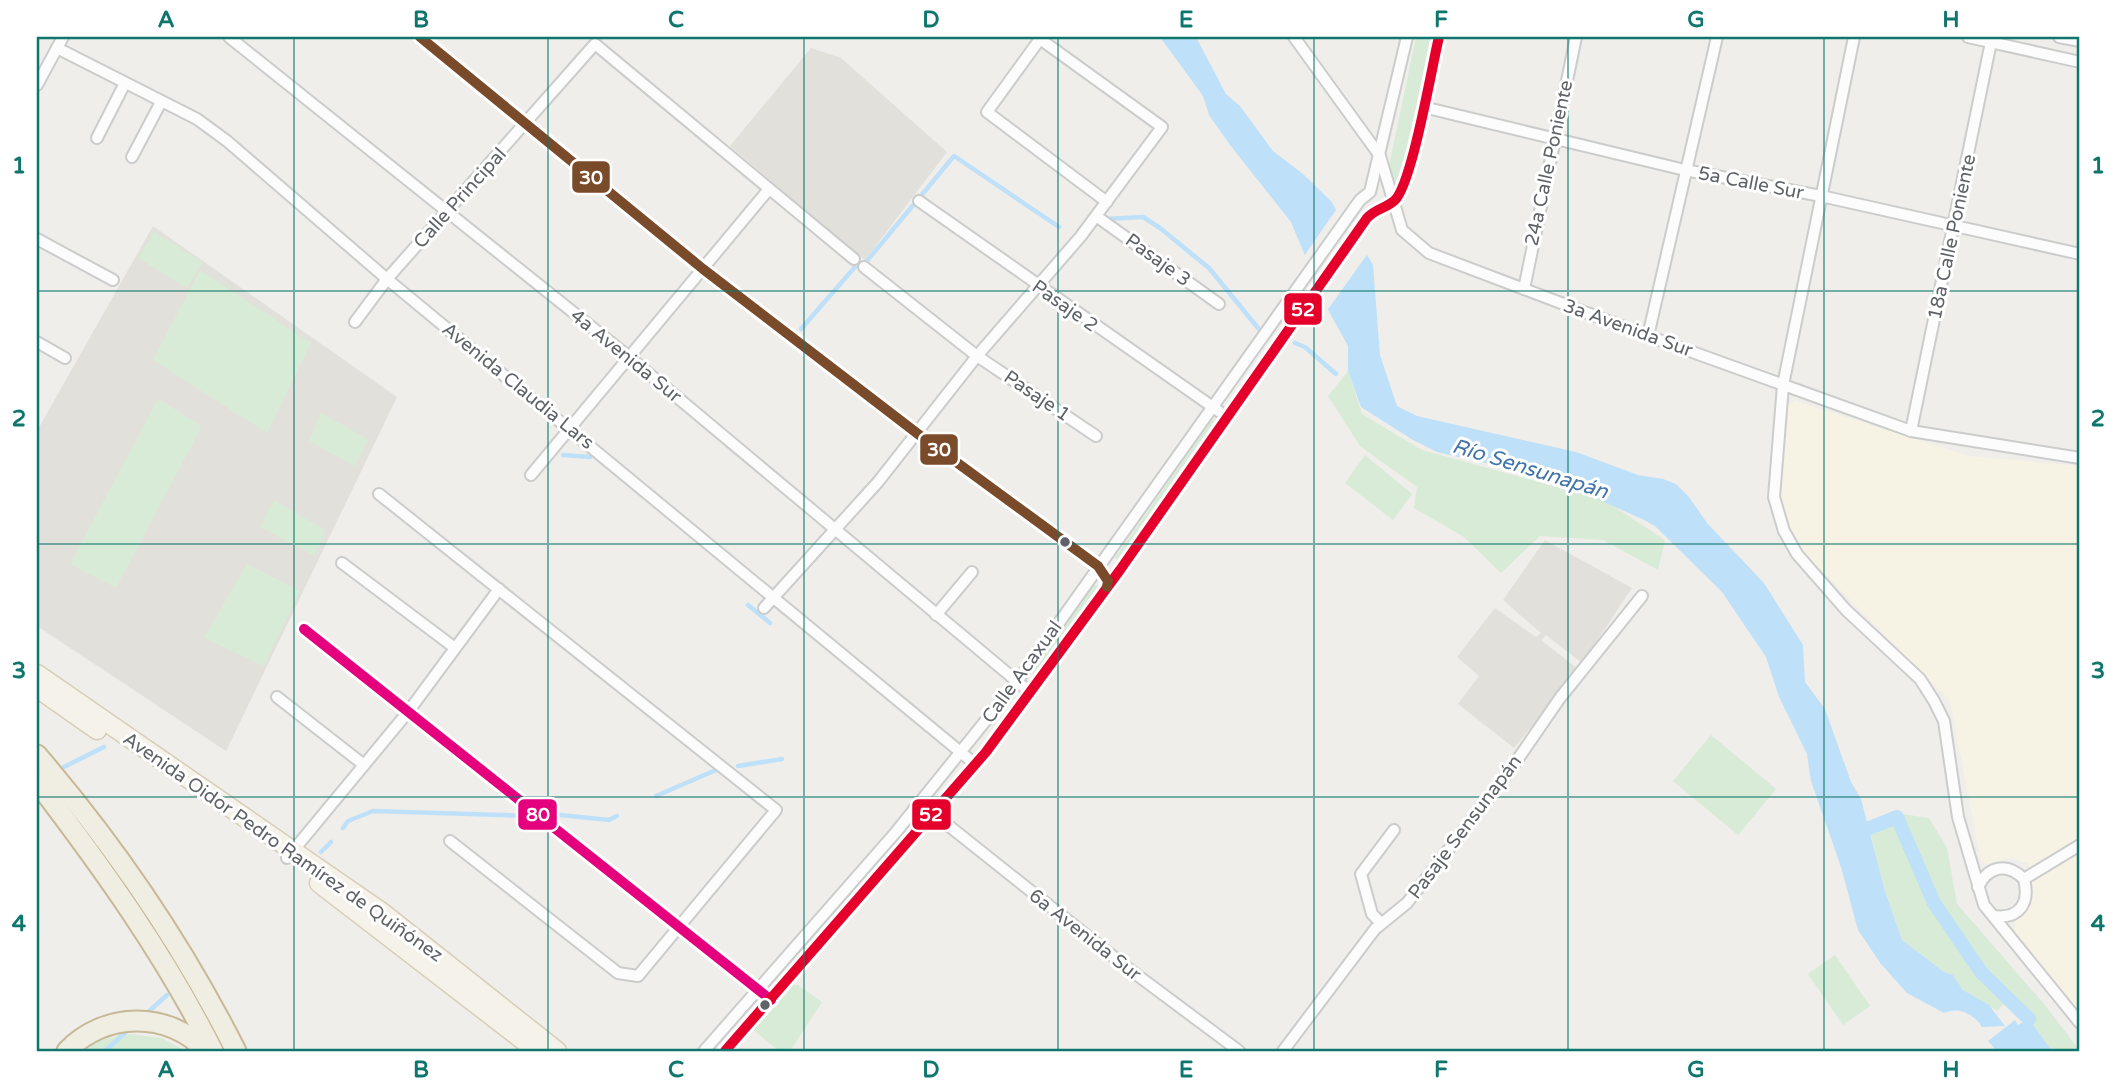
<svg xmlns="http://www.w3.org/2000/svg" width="2117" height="1088" font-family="'Varela Round',sans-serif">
<rect width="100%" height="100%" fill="#efeeea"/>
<polygon fill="#f7f3e4" points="1795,401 1969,456 2080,466 2080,1017 2014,934 2015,922 2028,910 2033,898 2029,864 2012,858 1987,864 1981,861 1950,701 1802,551 1788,530 1779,495 1787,407"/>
<g fill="#e2e0da">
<polygon points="811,48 841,58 947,152 865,260 730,146"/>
<polygon points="153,226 397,397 226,751 37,626 37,431"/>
<polygon points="1545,540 1632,588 1582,663 1546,635 1541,640 1578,669 1514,748 1458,704 1479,676 1457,657 1495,608 1536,637 1541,633 1503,600"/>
</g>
<g fill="#d8ebd6">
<polygon points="1416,37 1431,37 1402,173 1396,180 1391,179 1388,171"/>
<polygon points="154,232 203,262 187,288 138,258"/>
<polygon points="200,270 311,343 267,433 153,360"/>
<polygon points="1348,371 1362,414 1422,450 1604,500 1665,540 1658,570 1603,540 1540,536 1501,573 1464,537 1414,508 1417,487 1360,446 1328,396"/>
<polygon points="158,399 202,426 116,588 70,564"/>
<polygon points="321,413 368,439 355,466 309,441"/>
<polygon points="1216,418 1217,424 1118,560 1115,558 1211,421"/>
<polygon points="1365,455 1412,494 1393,520 1345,483"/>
<polygon points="274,500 325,530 315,556 260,527"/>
<polygon points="247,564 300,591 264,666 204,638"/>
<polygon points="1094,585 1099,586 1098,591 1039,674 1033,675 1033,670"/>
<polygon points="1711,735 1776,789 1738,835 1673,781"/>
<polygon points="1902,814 1929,818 1947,848 1957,904 2044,1004 2080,1051 2052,1051 2029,1019 1981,972 1934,903"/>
<path d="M 1895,822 C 1926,892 1950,947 2007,1000 L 1997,1011 L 1963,990 L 1953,975 L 1944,972 L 1902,940 L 1885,891 L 1870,832 Z"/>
<polygon points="907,830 776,981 772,981 903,831"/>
<polygon points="1835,955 1870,1006 1843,1025 1808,974"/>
<polygon points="790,984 798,985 822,1002 790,1051 779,1051 752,1029"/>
<polygon points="129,1034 162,1038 186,1051 83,1051 100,1040"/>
</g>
<g fill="#bfe0f9">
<path d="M 1160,37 L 1196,37 L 1226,94 L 1240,106 L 1273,151 L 1303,174 L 1331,201 L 1361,253 L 1367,255 L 1373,265 L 1380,355 L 1397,406 L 1417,416 L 1576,452 L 1638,475 L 1663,479 L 1676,484 L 1689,497 L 1707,523 L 1764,583 L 1803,645 L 1805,682 L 1825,709 L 1851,782 L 1861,799 L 1885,891 L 1902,940 L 1944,972 L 1953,975 L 1963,990 L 1989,1005 L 2005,1026 L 1982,1027 C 1974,1014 1959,1006 1944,1013 L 1907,993 L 1881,964 L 1858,930 L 1841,867 L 1811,781 L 1807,754 L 1779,697 L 1766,657 L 1722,592 L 1655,526 L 1644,520 L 1551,478 L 1437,452 L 1413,440 L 1361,407 L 1348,371 L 1348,346 L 1327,308 L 1291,222 L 1230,145 L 1209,115 L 1203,96 Z"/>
<polygon points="2029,1019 2052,1051 1997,1051 1988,1041 2015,1020 2018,1025"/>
</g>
<polygon fill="#efeeea" points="1338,207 1363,251 1369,252 1326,312 1302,259"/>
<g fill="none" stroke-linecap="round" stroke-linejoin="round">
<g stroke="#bfe0f9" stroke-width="4.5">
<polyline points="1106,219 1143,217 1160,228 1209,268 1258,328"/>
<polyline points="866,262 954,156 1059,227"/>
<polyline points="801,329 855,267"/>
<polyline points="1295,343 1305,347 1336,374"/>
<polyline points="563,455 590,457"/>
<polyline points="748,605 770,623"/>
<polyline points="738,766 782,759"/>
<polyline points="64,767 104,747"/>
<polyline points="656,796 716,770"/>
<polyline points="560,815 609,820 617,816"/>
<polyline points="343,828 348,821 373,811 533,816"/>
<polyline points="321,852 331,842"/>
<polyline points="147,1013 167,995"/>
<polyline points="105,1051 130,1028"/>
</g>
<polyline stroke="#bfe0f9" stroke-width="14" points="1852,835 1897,817 1934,903 1981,972 2029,1019"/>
<g stroke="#cbcccc" stroke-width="14">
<g id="street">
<polyline points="229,37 629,357 1031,693"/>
<polyline points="420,37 703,269 918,434 1098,566 1108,581 1107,587"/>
<polyline points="1294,37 1380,156 1402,230 1429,253 1648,336 1911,431 2080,458"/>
<polyline points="1854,37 1783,385 1774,497 1784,531 1797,554 1846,610 1920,679 1934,701 1944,721 1958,817 1984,905 2080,1023"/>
<polyline points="1968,37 2080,62"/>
<polyline points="2059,37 2080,41"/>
<polyline points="57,48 197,119 227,141 387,279 975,764"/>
<polyline points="37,85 63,37"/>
<polyline points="1423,107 1685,170 1821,196 2080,254"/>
<polyline points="97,138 125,83"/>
<polyline points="132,157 161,102"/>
<polyline points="919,201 1227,417"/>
<polyline points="1096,216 1219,304"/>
<polyline points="37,239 113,280"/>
<polyline points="864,267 977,356 1096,436"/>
<polyline points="1524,289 1576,37"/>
<polyline points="355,322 387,279 595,44 854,259"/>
<polyline points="1648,336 1717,37"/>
<polyline points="37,342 65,358"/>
<polyline points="1911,431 1991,42"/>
<polyline points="531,475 769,189"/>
<polyline points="379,494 776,810 638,976 618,973 450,841"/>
<polyline points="342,563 455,648"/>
<polyline points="764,608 878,482 977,356 1081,236 1162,127 1040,39 987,112 1107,202"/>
<polyline points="936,615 972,572"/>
<polyline points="304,629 771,1000"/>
<polyline points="277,697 364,765"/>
<polyline points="914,809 924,808 934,814 1125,966 1239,1051"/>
<polyline points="287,858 408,712 499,589"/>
<polyline points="2024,879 2080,845"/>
<path d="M 1978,887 C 1988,866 2007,862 2024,879 C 2030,903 2020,919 1994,916"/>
<polyline points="1381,923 1372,914 1361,874 1394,830"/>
<polyline points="704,1051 896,832 1016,683 1360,200 1370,192 1407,37"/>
<path d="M 725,1051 L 986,752 L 1120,570 L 1367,218 C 1375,209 1386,208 1394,201 C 1412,186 1432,65 1439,37"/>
<polyline points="1283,1051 1375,929 1407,903 1511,769 1560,698 1642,596"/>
</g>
</g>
<g stroke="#d7ceb8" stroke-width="21">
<g id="primary">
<polyline points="37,674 383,913 557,1051"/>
<polyline points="37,688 97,730"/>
<polyline points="319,883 537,1051"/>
</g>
</g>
<g stroke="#c8b996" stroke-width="23">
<g id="highway">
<path d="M 37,755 C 115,846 182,944 236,1051"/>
<path d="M 37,782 C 102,867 165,955 213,1051"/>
<path d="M 67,1051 C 104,1012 168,1010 206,1051"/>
</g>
</g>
<use href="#street" stroke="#fdfcfc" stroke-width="10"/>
<use href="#primary" stroke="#f4f2e9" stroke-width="18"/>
<use href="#highway" stroke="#f0ede3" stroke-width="19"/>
<g stroke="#fff" stroke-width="16">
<polyline id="bus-1" points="304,629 771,1000"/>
</g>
<g stroke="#fff" stroke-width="16">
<path id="bus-2" d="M 725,1051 L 986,752 L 1120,570 L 1367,218 C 1375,209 1386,208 1394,201 C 1412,186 1432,65 1439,37"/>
</g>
<g stroke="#fff" stroke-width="16">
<polyline id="bus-3" points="420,37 703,269 918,434 1098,566 1108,581 1107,587"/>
</g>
<use href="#bus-1" stroke="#e5007d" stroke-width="10"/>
<use href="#bus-2" stroke="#e4002b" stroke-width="10"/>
<use href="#bus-3" stroke="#7a4b2a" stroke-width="10"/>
</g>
<path fill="none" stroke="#0f766e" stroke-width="2" stroke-opacity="0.55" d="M 294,37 L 294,1051M 548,37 L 548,1051M 804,37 L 804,1051M 1058,37 L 1058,1051M 1314,37 L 1314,1051M 1568,37 L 1568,1051M 1824,37 L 1824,1051M 37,291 L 2080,291M 37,544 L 2080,544M 37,797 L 2080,797"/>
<g fill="#5f6368" stroke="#fff" stroke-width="2.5">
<circle cx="1065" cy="542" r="6"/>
<circle cx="765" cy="1005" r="6"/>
</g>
<g text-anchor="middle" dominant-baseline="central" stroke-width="6" stroke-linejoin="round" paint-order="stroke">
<g font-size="19" fill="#5f6368" stroke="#fff">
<text transform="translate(1549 163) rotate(-78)">24a Calle Poniente</text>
<text transform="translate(1751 183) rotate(11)">5a Calle Sur</text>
<text transform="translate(460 198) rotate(-48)">Calle Principal</text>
<text transform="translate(1952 237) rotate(-78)">18a Calle Poniente</text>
<text transform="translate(1158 260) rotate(36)">Pasaje 3</text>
<text transform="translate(1065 306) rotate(35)">Pasaje 2</text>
<text transform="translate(1628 328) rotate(20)">3a Avenida Sur</text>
<text transform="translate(626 356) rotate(39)">4a Avenida Sur</text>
<text transform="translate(518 386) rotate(39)">Avenida Claudia Lars</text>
<text transform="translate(1037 396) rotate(34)">Pasaje 1</text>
<text transform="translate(1022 672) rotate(-54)">Calle Acaxual</text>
<text transform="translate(1465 827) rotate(-53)">Pasaje Sensunapán</text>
<text transform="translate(283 847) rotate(35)">Avenida Oidor Pedro Ramírez de Quiñónez</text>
<text transform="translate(1085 935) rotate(38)">6a Avenida Sur</text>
</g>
<g font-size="21" font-style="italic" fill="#4174aa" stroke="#fff">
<text transform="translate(1530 469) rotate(17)">Río Sensunapán</text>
</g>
</g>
<g stroke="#fff" stroke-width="2.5">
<rect x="571" y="160" width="40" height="34" rx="7" fill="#7a4b2a"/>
<rect x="1283" y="292" width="40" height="34" rx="7" fill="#e4002b"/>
<rect x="919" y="433" width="40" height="33" rx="7" fill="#7a4b2a"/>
<rect x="911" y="798" width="41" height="33" rx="7" fill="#e4002b"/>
<rect x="517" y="798" width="41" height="33" rx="7" fill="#e5007d"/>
</g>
<g font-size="19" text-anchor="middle" font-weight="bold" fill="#fff">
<text x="591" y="184">30</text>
<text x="1303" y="316">52</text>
<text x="939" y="456">30</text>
<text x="931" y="821">52</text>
<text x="538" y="821">80</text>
</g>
<rect width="2117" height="1088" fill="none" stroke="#ffffff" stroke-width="77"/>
<rect x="38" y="38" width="2040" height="1012" fill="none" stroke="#0f766e" stroke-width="2.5"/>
<g font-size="23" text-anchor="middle" font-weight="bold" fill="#0f766e">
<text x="166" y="27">A</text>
<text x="421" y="27">B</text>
<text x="676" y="27">C</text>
<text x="931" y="27">D</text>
<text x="1186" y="27">E</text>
<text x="1441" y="27">F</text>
<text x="1696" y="27">G</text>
<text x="1951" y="27">H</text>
<text x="19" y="173">1</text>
<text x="2098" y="173">1</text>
<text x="19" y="426">2</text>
<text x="2098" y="426">2</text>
<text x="19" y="678">3</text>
<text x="2098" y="678">3</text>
<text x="19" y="931">4</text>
<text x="2098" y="931">4</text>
<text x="166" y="1077">A</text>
<text x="421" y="1077">B</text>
<text x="676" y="1077">C</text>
<text x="931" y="1077">D</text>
<text x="1186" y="1077">E</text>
<text x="1441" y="1077">F</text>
<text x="1696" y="1077">G</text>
<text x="1951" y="1077">H</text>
</g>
</svg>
